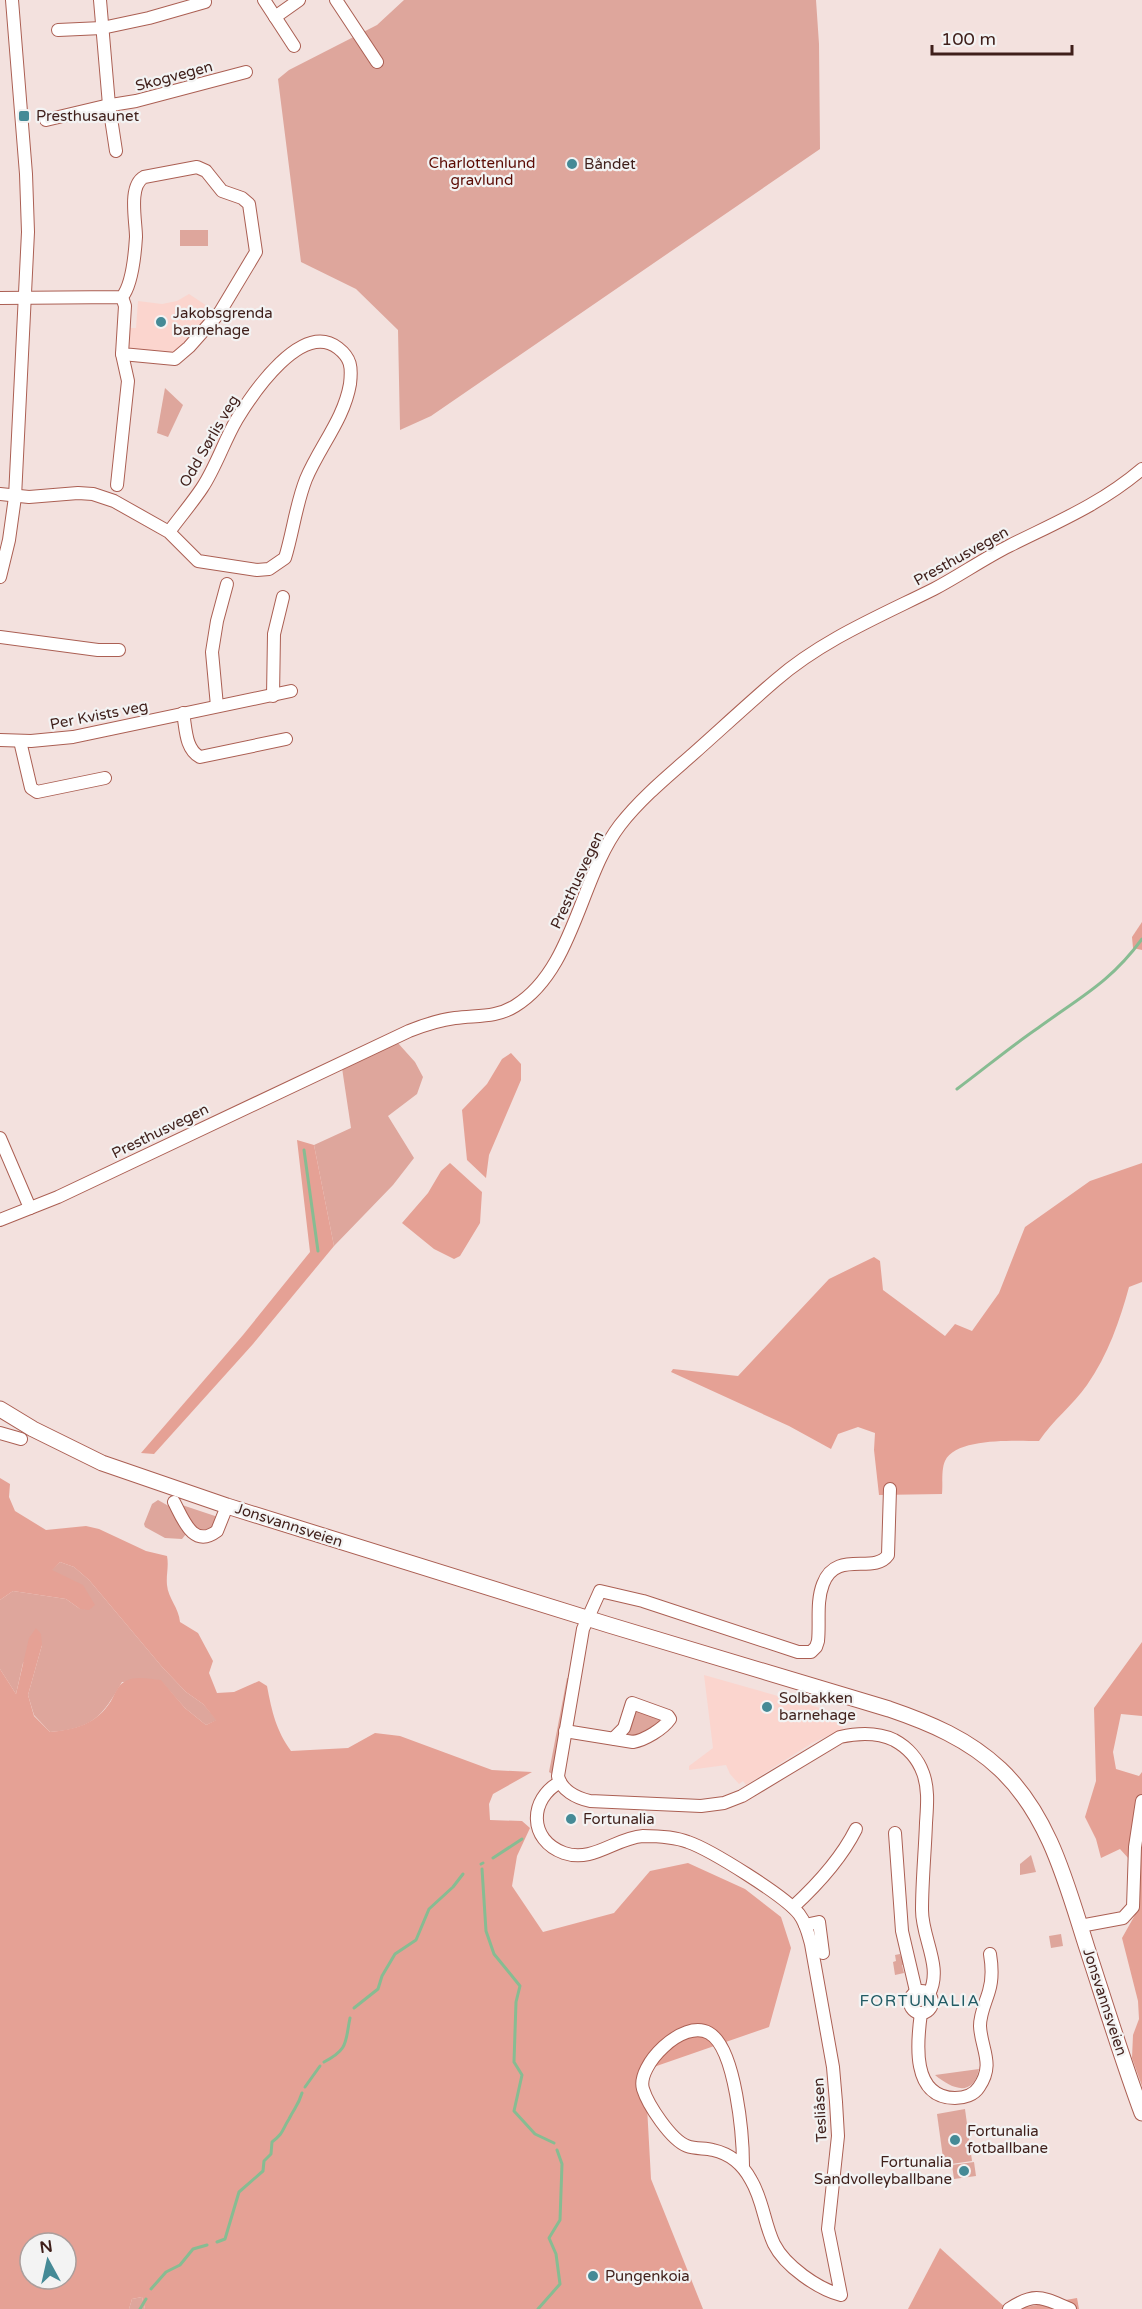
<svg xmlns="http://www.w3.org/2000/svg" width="1142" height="2309" font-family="'Varela Round',sans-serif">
<rect width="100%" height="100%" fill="#f3e1de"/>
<g fill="#fbd5ce">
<polygon points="189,294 213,310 179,350 172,354 132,350 129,347 128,328 136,328 138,301 162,304 177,301"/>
<polygon points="704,1675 841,1714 843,1729 812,1743 746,1785 743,1781 739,1784 730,1774 726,1765 689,1770 689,1766 713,1748"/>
</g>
<g fill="#dea69c">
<polygon points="404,0 816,0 819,44 820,149 431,416 400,430 398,330 356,289 301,262 278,79 289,70 377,25"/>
<rect x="180" y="230" width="28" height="16"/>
<polygon points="165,388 183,405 168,437 157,433"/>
<polygon points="397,1042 415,1062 423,1077 417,1094 388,1116 414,1158 393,1185 334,1246 314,1145 351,1128 342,1068"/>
<polygon points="158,1500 174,1509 186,1534 182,1539 165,1538 145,1527 144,1524 152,1504"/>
<polygon points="182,1505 218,1517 213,1530 195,1531"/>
<path d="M 60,1562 L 74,1567 L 89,1580 L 163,1668 L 186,1692 L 203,1704 L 217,1720 L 206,1725 L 185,1708 L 161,1681 L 122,1682 C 102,1717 92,1729 50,1732 L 34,1715 L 28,1695 L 42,1645 L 23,1663 L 16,1694 L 0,1669 L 0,1600 L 13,1591 L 66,1599 L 80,1609 L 51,1570 Z"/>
<polygon points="567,1678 569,1678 552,1774 549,1772"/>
<polygon points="634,1710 663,1717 663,1721 640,1737 623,1739"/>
<polygon points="1031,1855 1036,1872 1020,1875 1020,1864"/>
<polygon points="1061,1934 1063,1946 1051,1948 1049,1936"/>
<polygon points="900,1954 901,1957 907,1956 909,1964 902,1965 904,1973 895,1975 893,1962 896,1961 895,1955"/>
<path d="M 979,2069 C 973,2098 952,2089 935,2075 Z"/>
<polygon points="965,2109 972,2161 944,2165 937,2114"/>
<polygon points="974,2162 976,2176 954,2179 952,2165"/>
<polygon points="142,2297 145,2309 129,2309 132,2299"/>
</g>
<g fill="#e5a195" fill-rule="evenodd">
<polygon points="1142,922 1142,950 1133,948 1132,937"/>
<polygon points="511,1053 521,1064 521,1080 489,1155 486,1178 467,1160 462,1110 487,1084 502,1059"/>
<polygon points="297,1140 314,1145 334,1246 253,1344 154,1454 141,1453 243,1335 310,1252"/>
<polygon points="450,1163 482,1192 480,1223 460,1256 454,1259 434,1249 402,1223 428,1193 441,1171"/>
<path d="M 1142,1163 L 1142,1282 L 1129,1287 C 1120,1320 1108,1355 1087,1385 C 1073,1405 1053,1420 1039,1441 C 1017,1441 956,1437 945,1461 C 941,1470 943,1484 942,1494 L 879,1495 L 874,1450 L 875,1433 L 858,1427 L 838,1434 L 831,1449 L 789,1426 L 671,1372 L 673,1369 L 738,1376 L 829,1279 L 874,1257 L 880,1261 L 883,1290 L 945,1336 L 955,1324 L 972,1331 L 999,1293 L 1025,1227 L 1090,1181 Z"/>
<path d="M 0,1478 L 10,1484 L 9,1497 L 15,1511 L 46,1530 L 86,1526 L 99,1529 L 146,1551 L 167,1556 C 169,1566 166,1575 167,1585 C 168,1598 179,1608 180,1622 L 198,1633 L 213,1661 L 209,1673 L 217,1693 L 234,1692 L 259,1681 L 267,1686 C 272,1712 276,1730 291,1751 L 348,1748 L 375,1733 L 400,1736 L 492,1770 L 532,1772 L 493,1794 L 489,1804 L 490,1820 L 522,1821 L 530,1828 L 517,1856 L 512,1886 L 543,1932 L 614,1913 L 650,1871 L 688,1863 L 745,1889 L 781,1917 L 791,1948 L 769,2027 L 645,2070 L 651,2179 L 703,2309 L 145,2309 L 142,2297 L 132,2299 L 129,2309 L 0,2309 L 0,1669 L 16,1694 L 29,1638 L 36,1628 L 41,1634 L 42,1645 L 28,1695 L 34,1716 L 50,1732 C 74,1730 97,1724 111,1701 C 114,1696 118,1685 124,1682 C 135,1675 148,1679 161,1680 L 185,1708 L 206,1725 L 216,1720 L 203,1704 L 186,1692 L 163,1668 L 89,1580 L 74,1567 L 60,1562 L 52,1570 L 83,1585 L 95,1605 L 89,1610 L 80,1609 L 66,1599 L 13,1591 L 0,1600 ZM 30,2243 L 66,2243 L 66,2279 L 30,2279 Z"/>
<polygon points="1142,1642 1142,1716 1121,1714 1113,1752 1116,1769 1139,1776 1142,1772 1142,2086 1132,2058 1133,2035 1139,2019 1138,2001 1122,1938 1135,1915 1138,1869 1120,1849 1101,1858 1096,1839 1085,1817 1096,1781 1094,1708"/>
<polygon points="940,2248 1007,2309 908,2309"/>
<polygon points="1077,2298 1079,2309 1014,2309"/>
</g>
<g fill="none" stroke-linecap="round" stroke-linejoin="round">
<g stroke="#87bc92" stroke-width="3">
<path d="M 957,1089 C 984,1069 1010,1047 1038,1028 C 1079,998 1111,982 1142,939"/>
<polyline points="304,1150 318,1251"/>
<polyline points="493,1858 522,1839"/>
<polyline points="481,1864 483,1863"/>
<polyline points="482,1869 486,1931 494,1954 520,1986 516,2002 514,2062 522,2075 514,2111 535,2134 554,2143"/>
<polyline points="354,2008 378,1989 382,1976 395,1954 416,1940 429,1909 453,1887 463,1874"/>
<path d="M 324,2062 C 349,2049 345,2042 350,2018"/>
<polyline points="305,2087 320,2066"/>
<path d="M 217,2242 L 225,2239 L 239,2192 L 263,2171 L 264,2161 L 271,2154 L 272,2142 C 284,2133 282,2130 289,2119 C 295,2107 298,2106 302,2093"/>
<polyline points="151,2289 166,2272 180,2265 193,2249 207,2245"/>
<polyline points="140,2309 146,2299"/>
<polyline points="538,2309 560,2284 556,2254 549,2238 560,2220 562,2164 557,2150"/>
</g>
<g stroke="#ab5f53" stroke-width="14">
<g id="minor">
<polyline points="100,0 109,105 116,151"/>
<polyline points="264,0 294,46"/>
<polyline points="336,0 377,62"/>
<polyline points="275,17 299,0"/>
<polyline points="58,30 102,28 149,18 205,2"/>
<polyline points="46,120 105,106 136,101 246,72"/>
<path d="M 0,298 L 122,297 C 132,285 135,253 136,237 C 136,221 128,186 144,177 L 197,167 L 206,171 L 222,191 L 242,198 L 249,204 L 256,252 L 220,312 L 189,347 L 175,359 L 122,354 L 125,306 L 122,297"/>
<polyline points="117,485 128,381 122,354"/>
<path d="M 0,494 L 29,497 L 78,493 L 93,494 L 114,501 L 169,532 L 198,561 L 257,570 L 269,569 L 285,558 C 293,532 296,504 306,479 C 320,446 344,419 350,384 C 352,367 351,358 338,348 C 302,320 253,393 237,419 C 224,441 216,467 202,488 C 192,503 180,517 169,532"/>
<polyline points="0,577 9,540 15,497 28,232 26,174 12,0"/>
<polyline points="0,637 98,650 119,650"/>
<polyline points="273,696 274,634 283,597"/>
<polyline points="217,706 212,652 217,621 227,584"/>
<path d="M 183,713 C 186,728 185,749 200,757 L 286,739"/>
<polyline points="0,740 31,741 73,737 291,691"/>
<polyline points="20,741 31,788 37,792 105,778"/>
<polyline points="0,1138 30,1208"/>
<path d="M 0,1220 L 58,1197 L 409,1031 C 424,1025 439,1020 455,1018 C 476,1015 496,1018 515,1006 C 574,970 580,877 620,825 C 641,798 668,776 693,754 C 720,730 748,704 776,680 C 822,640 880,616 934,589 C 959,576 983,559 1009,546 C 1057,522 1101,504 1142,469"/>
<polyline points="0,1433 21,1439"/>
<path d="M 890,1489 L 888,1555 C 874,1575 836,1549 823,1584 C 816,1602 820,1623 818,1641 L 816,1647 L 811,1652 L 798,1652 L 643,1601 L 600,1591 L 583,1629 L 558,1776 C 561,1790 576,1798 590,1801 L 701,1806 L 724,1803 L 742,1796 L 840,1737 C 858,1733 877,1732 894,1740 C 907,1747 918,1759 923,1773 C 929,1789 927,1807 926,1823 C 925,1852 922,1881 922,1910 C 922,1939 943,1967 929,1994"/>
<path d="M 174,1502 C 183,1519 193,1549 217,1531 L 227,1506"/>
<path d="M 565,1731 L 633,1742 C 645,1740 663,1729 670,1719 L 668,1716 L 632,1703 L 624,1728 L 613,1739"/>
<path d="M 560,1782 C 529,1799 528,1840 564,1853 C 593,1863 615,1838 643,1836 C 657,1836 675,1837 688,1842 C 711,1850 785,1896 799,1914 C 806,1923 808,1933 811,1944 L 833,2067 L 836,2102 L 838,2136 L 828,2229 L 841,2295 C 818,2289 785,2266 774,2244 C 764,2223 763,2200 751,2180 C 743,2165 731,2154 713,2150 C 705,2148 695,2149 687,2146 C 671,2140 648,2105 643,2089 C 636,2066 683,2018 709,2033 C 736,2048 743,2137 743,2166"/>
<polyline points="895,1833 902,1931 916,1991"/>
<path d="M 793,1907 C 818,1884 841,1859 856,1829"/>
<polyline points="805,1925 819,1922 823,1953"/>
<polyline points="1080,1926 1123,1918 1133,1907 1135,1847 1142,1801"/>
<circle cx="921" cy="2002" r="11"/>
<path d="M 921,2013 C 917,2042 911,2098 955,2098 C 964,2098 974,2095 979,2087 C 995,2064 981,2049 980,2026 C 980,2013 986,2002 989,1991 C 993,1978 992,1966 990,1954"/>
<path d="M 1009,2309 C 1036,2291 1043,2298 1070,2309"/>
</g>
</g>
<g stroke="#ab5f53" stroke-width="17">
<path id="major" d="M 0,1409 L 33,1429 L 102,1463 L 227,1506 L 609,1625 L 889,1709 C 930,1723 968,1739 1000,1769 C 1050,1816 1067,1886 1087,1948 C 1105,2003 1122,2059 1142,2113"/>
</g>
<use href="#minor" stroke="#fff" stroke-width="12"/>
<use href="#major" stroke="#fff" stroke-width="15"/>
</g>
<g fill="#458a96" stroke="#f3f3f3" stroke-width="2">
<rect x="18" y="110" width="12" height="12" rx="3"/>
<circle cx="572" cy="164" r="6"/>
<circle cx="161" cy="322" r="6"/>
<circle cx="767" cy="1707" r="6"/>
<circle cx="571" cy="1819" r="6"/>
<circle cx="955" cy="2140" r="6"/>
<circle cx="964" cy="2171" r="6"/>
<circle cx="593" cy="2276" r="6"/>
</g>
<g text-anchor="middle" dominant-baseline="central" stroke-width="4.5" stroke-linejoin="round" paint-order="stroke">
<g font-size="15" fill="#3f1f1a" stroke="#f3f3f3">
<text transform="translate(174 76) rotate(-15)">Skogvegen</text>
<text transform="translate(209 441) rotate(-60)">Odd Sørlis veg</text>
<text transform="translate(961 556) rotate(-29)">Presthusvegen</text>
<text transform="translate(99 715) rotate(-11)">Per Kvists veg</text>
<text transform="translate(577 880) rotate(-65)">Presthusvegen</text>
<text transform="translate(160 1131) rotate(-26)">Presthusvegen</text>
<text transform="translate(289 1525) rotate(18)">Jonsvannsveien</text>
<text transform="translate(1105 2002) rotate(72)">Jonsvannsveien</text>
<text transform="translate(820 2110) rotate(-93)">Tesliåsen</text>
</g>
<g font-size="15" fill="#3f1f1a" stroke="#f3f3f3" text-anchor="start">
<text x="36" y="116">Presthusaunet</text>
<text x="584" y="164">Båndet</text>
<text x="173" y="313">Jakobsgrenda<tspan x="173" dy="17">barnehage</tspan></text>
<text x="779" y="1698">Solbakken<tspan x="779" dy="17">barnehage</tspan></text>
<text x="583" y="1819">Fortunalia</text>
<text x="967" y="2131">Fortunalia<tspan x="967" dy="17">fotballbane</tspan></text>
<text x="952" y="2162" text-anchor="end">Fortunalia<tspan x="952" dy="17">Sandvolleyballbane</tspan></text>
<text x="605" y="2276">Pungenkoia</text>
</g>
<g font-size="15" fill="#5c0c05" stroke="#f3f3f3">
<text x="482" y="163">Charlottenlund<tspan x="482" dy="17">gravlund</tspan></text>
</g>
<g font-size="16" letter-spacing="1.5" fill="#225b64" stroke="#f3f3f3">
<text x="920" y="2001">FORTUNALIA</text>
</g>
</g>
<g transform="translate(48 2261) rotate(352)"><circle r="28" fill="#f3f3f3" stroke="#ab9e9c" stroke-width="1.5"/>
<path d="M0-4.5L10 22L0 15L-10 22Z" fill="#458a96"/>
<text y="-9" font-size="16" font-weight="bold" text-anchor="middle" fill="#3f1f1a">N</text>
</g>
<path d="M932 45v9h140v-9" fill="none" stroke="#3f1f1a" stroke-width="3"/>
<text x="941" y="45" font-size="18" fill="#3f1f1a" stroke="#f3f3f3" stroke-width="4.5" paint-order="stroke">100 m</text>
</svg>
